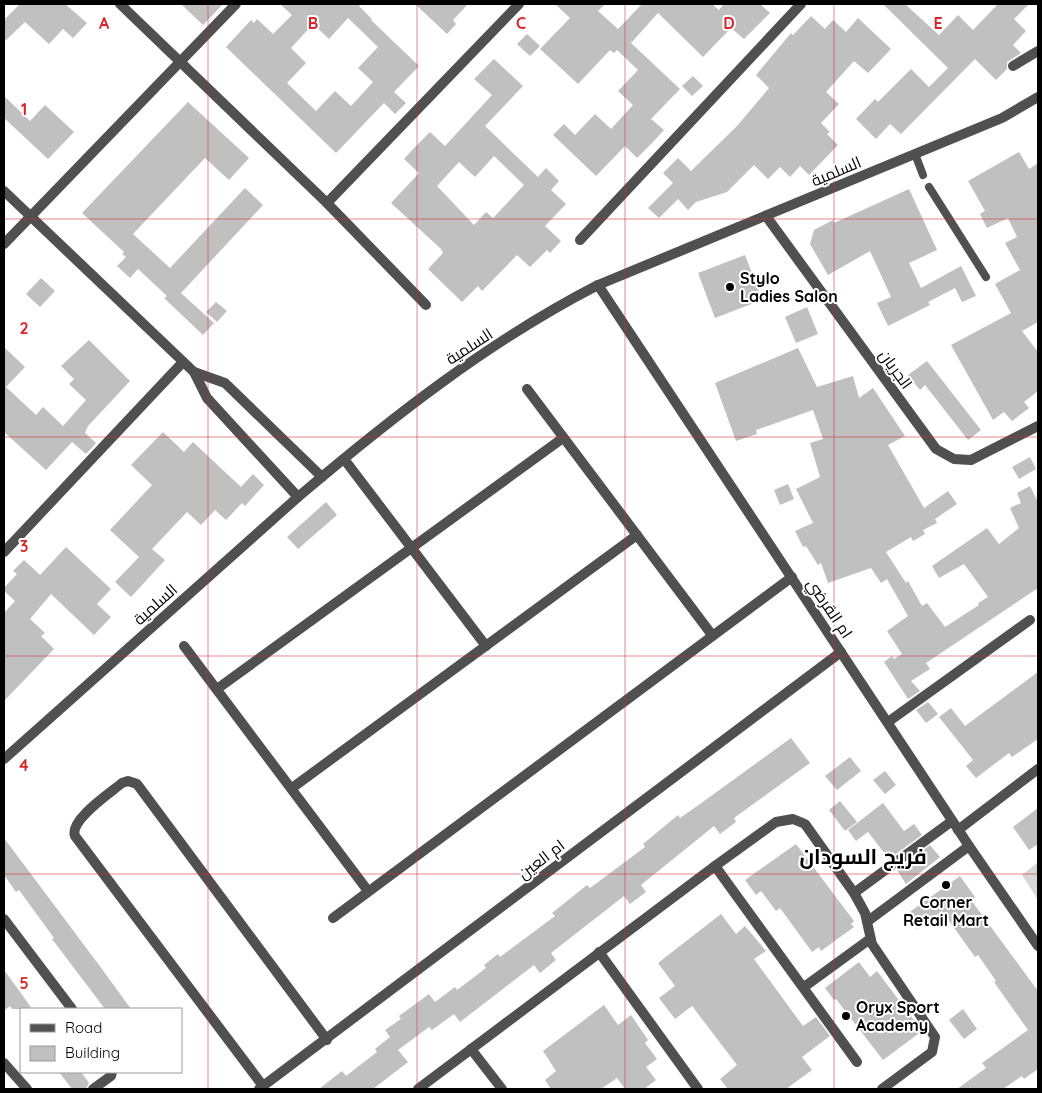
<svg xmlns="http://www.w3.org/2000/svg" width="1042" height="1093" font-family="Quicksand,Cairo,sans-serif">
<rect width="100%" height="100%" fill="#fff"/>
<polygon fill="#d7d7d7" points="1038,862 1038,900 1022,875"/>
<g fill="#c0c0c0" fill-rule="evenodd">
<polygon points="20,4 65,4 87,23 73,38 63,29 49,44 25,22 4,42 4,20"/>
<polygon points="181,4 223,4 203,25"/>
<path d="M 280,4 L 361,4 L 359,6 L 372,19 L 371,20 L 419,66 L 394,92 L 406,103 L 395,114 L 384,103 L 336,153 L 226,47 L 251,20 L 254,23 L 257,19 L 273,34 L 292,15 ZM 348,18 L 378,47 L 358,68 L 373,82 L 351,106 L 335,91 L 316,111 L 287,83 L 306,63 L 291,48 L 313,24 L 329,39 Z"/>
<polygon points="415,4 468,4 453,20 456,24 447,34"/>
<polygon points="555,4 605,4 598,11 618,29 642,4 712,4 719,10 724,4 760,4 770,13 744,39 731,28 703,57 658,13 631,43 680,89 651,119 664,130 653,142 637,158 625,146 596,176 553,135 564,124 575,135 595,114 611,129 633,105 618,91 638,70 617,50 614,53 610,50 578,84 540,49 570,18"/>
<polygon points="883,4 905,4 939,35 958,15 973,30 998,4 1029,4 1014,19 1026,31 1013,45 1021,53 1007,62 1007,69 996,80 975,59 901,134 890,124 876,139 856,119 875,99 878,102 911,69 929,87 948,68"/>
<polygon points="811,16 825,29 833,20 846,32 858,18 891,49 868,73 854,61 826,92 839,104 821,123 830,132 827,134 838,145 809,175 800,166 790,177 780,167 768,179 754,165 727,192 696,202 688,210 678,199 659,218 648,208 673,183 663,173 678,158 691,171 737,126 769,88 756,75 791,33 793,35"/>
<polygon points="527,34 540,46 530,56 517,44"/>
<path d="M 494,59 L 523,86 L 485,126 L 538,177 L 546,168 L 559,181 L 551,190 L 566,204 L 545,226 L 561,241 L 550,253 L 547,250 L 530,267 L 517,255 L 482,291 L 478,286 L 462,302 L 428,269 L 443,253 L 441,249 L 391,203 L 419,173 L 404,159 L 413,149 L 430,132 L 445,146 L 492,95 L 474,79 ZM 494,156 L 524,185 L 493,218 L 486,212 L 474,225 L 437,186 L 459,162 L 475,177 Z"/>
<polygon points="693,76 703,86 692,96 682,86"/>
<polygon points="4,96 30,121 45,105 74,132 48,159 4,118"/>
<polygon points="188,102 249,158 229,180 205,158 133,234 170,268 245,188 263,205 181,293 214,323 203,335 164,298 167,296 138,269 130,278 117,266 126,257 122,254 124,252 82,213"/>
<polygon points="1019,152 1029,169 1038,163 1038,322 1022,331 1038,352 1038,391 1024,402 1029,408 1012,421 1004,412 993,420 951,345 1011,313 995,284 1020,270 1005,243 1017,237 1008,218 987,228 980,214 985,211 968,181"/>
<polygon points="909,189 937,250 909,263 921,288 961,266 976,296 962,302 955,288 928,302 930,305 888,326 877,303 891,297 870,251 828,275 810,244 814,230 833,220 834,223"/>
<polygon points="745,255 762,300 715,318 698,273"/>
<polygon points="41,278 55,291 40,307 26,294"/>
<polygon points="216,302 227,311 217,322 206,312"/>
<polygon points="807,307 818,334 796,343 785,317"/>
<polygon points="89,340 130,381 88,426 85,433 96,443 86,454 72,442 46,470 4,432 4,347 25,367 6,387 36,415 43,407 63,426 86,400 69,384 74,379 61,366"/>
<polygon points="798,348 817,387 853,376 859,398 873,388 905,436 888,445 924,508 948,491 957,504 935,519 937,523 923,530 925,534 913,541 911,537 886,552 906,583 908,581 922,606 927,603 945,627 979,605 978,603 988,597 964,564 939,578 932,566 987,528 999,544 1019,528 1010,508 1021,503 1017,493 1030,486 1038,502 1038,588 926,663 930,669 911,681 920,691 908,699 884,662 892,656 894,659 902,654 887,631 908,616 887,579 881,583 871,568 828,583 821,563 818,565 806,546 803,547 795,531 813,523 796,489 820,477 810,443 823,439 813,410 756,430 757,434 736,441 715,383"/>
<polygon points="927,361 981,430 968,440 925,385 920,390 908,375"/>
<polygon points="163,432 184,452 193,442 241,487 253,474 264,485 245,506 242,503 226,520 215,510 201,525 187,512 152,549 165,560 131,597 115,582 139,557 110,530 152,485 131,465"/>
<polygon points="1030,457 1036,469 1019,479 1012,467"/>
<polygon points="788,484 794,499 780,505 774,490"/>
<polygon points="326,502 337,515 298,549 287,537"/>
<polygon points="66,547 111,589 97,604 111,617 94,635 51,594 30,619 45,633 41,636 54,649 4,701 4,613 15,601 4,591 4,588 17,574 13,571 24,560 40,575"/>
<polygon points="1038,672 1038,739 1012,757 1009,753 976,778 966,766 973,760 939,717 951,708 965,726"/>
<polygon points="928,702 938,714 926,723 916,710"/>
<polygon points="791,738 810,763 734,818 736,822 720,834 714,826 641,885 646,892 630,904 624,896 551,953 556,960 540,973 534,965 460,1022 454,1014 432,1030 429,1027 398,1050 408,1062 373,1089 319,1089 342,1071 346,1076 377,1052 375,1049 390,1037 385,1030 401,1019 399,1016 429,994 435,1002 455,987 457,990 486,968 484,965 498,954 500,957 555,916 552,913 587,885 590,888 645,847 643,844 678,815 680,818 700,804"/>
<polygon points="850,757 861,771 837,790 825,776"/>
<polygon points="885,771 896,785 885,794 873,780"/>
<polygon points="840,801 857,822 845,831 829,810"/>
<polygon points="883,803 904,831 914,824 922,835 889,859 868,832 856,841 848,830"/>
<polygon points="1038,808 1038,844 1029,850 1013,827"/>
<polygon points="4,838 102,969 131,1009 105,1009 52,939 54,938 19,890 16,892 4,875"/>
<polygon points="796,844 854,921 851,924 854,927 821,951 819,947 812,952 780,908 776,911 761,891 756,895 745,880"/>
<polygon points="930,845 940,857 906,884 897,870"/>
<polygon points="960,876 975,897 971,900 1038,991 1038,1069 1024,1079 1022,1076 1003,1089 957,1089 986,1068 982,1063 1028,1030 994,982 996,981 978,955 975,957 942,911 917,929 907,914"/>
<polygon points="721,914 736,934 745,926 766,951 754,959 803,1026 816,1017 830,1036 802,1057 812,1070 786,1089 728,1089 720,1079 737,1065 692,1006 675,1019 659,998 675,986 658,963"/>
<polygon points="859,962 870,977 877,971 922,1031 883,1060 836,999 834,1000 825,988"/>
<polygon points="4,970 23,996 32,1009 12,1009 10,1006 4,1011"/>
<polygon points="604,1005 618,1025 631,1015 648,1040 645,1043 657,1059 646,1067 656,1080 644,1089 625,1089 617,1078 601,1089 551,1089 545,1080 556,1071 543,1051"/>
<polygon points="963,1009 977,1029 964,1039 949,1020"/>
<polygon points="59,1072 81,1072 89,1083 86,1089 72,1089"/>
</g>
<g fill="none" stroke-linecap="round" stroke-linejoin="round">
<g stroke="#505050" stroke-width="8">
<polyline points="915,154 923,175"/>
<polyline points="929,187 986,277"/>
</g>
<g stroke="#505050" stroke-width="10">
<polyline points="120,4 327,203 426,305"/>
<polyline points="1013,66 1038,51"/>
<polyline points="4,191 194,372 207,398 298,497"/>
<polyline points="327,203 519,4"/>
<polyline points="766,216 936,449 954,459 971,460 1038,426"/>
<polyline points="580,240 801,4"/>
<polyline points="4,244 236,4"/>
<polyline points="598,285 969,846 1038,946"/>
<polyline points="194,372 225,383 322,477"/>
<polyline points="527,389 712,635"/>
<polyline points="344,459 486,646"/>
<polyline points="4,552 183,362"/>
<polyline points="184,646 368,891"/>
<polyline points="217,689 563,438"/>
<polyline points="888,722 1030,620"/>
<path d="M 4,759 L 298,497 C 391,418 489,341 598,285 L 1002,118 L 1038,97"/>
<polyline points="292,788 637,535"/>
<polyline points="958,830 1038,769"/>
<polyline points="715,866 857,1062"/>
<polyline points="854,893 952,821"/>
<polyline points="333,918 792,577"/>
<polyline points="4,919 72,1009"/>
<polyline points="868,921 969,846"/>
<polyline points="599,952 698,1089"/>
<polyline points="804,987 870,939"/>
<polyline points="471,1049 502,1089"/>
<polyline points="4,1063 27,1089"/>
<path d="M 263,1086 L 75,836 C 69,820 110,793 122,783 L 128,781 L 137,784 L 327,1040"/>
<polyline points="93,1089 111,1076 112,1072"/>
<polyline points="259,1089 841,652"/>
<polyline points="418,1089 715,866 776,822 793,819 805,824 854,893 865,913 872,944 935,1037 932,1052 882,1089"/>
</g>
</g>
<path fill="none" stroke="#d62828" stroke-width="1" stroke-opacity="0.55" d="M 208,4 L 208,1089M 417,4 L 417,1089M 625,4 L 625,1089M 834,4 L 834,1089M 4,219 L 1038,219M 4,437 L 1038,437M 4,656 L 1038,656M 4,874 L 1038,874"/>
<g fill="#000" stroke="#fff" stroke-width="2">
<circle cx="730" cy="287" r="5"/>
<circle cx="946" cy="885" r="5"/>
<circle cx="846" cy="1016" r="5"/>
</g>
<g text-anchor="middle" dominant-baseline="central" stroke-width="4" stroke-linejoin="round" paint-order="stroke">
<g font-size="16" fill="#000" stroke="#fff">
<text transform="translate(836 171) rotate(-23)">السلمية</text>
<text transform="translate(469 346) rotate(-33)">السلمية</text>
<text transform="translate(896 369) rotate(54)">الجريان</text>
<text transform="translate(155 604) rotate(-42)">السلمية</text>
<text transform="translate(830 608) rotate(56)">ام القرضي</text>
<text transform="translate(541 859) rotate(-37)">ام العين</text>
</g>
<g font-size="16" font-weight="bold" fill="#000" stroke="#fff" text-anchor="start">
<text x="740" y="278">Stylo<tspan x="740" dy="18">Ladies Salon</tspan></text>
<text x="946" y="902" text-anchor="middle">Corner<tspan x="946" dy="18">Retail Mart</tspan></text>
<text x="856" y="1007">Oryx Sport<tspan x="856" dy="18">Academy</tspan></text>
</g>
<g font-size="21" font-weight="bold" fill="#000" stroke="#fff">
<text x="863" y="856">فريج السودان</text>
</g>
</g>
<g font-size="16" text-anchor="middle" font-weight="bold" fill="#d62828" stroke="#fff" stroke-width="4" stroke-linejoin="round" paint-order="stroke">
<text x="104" y="29">A</text>
<text x="313" y="29">B</text>
<text x="521" y="29">C</text>
<text x="729" y="29">D</text>
<text x="938" y="29">E</text>
<text x="24" y="115">1</text>
<text x="24" y="334">2</text>
<text x="24" y="552">3</text>
<text x="24" y="771">4</text>
<text x="24" y="989">5</text>
</g>
<rect width="1042" height="1093" fill="none" stroke="#000000" stroke-width="10"/>
<rect x="20" y="1008" width="162" height="65" fill="#ffffff" stroke="#999999"/>
<rect x="30" y="1024" width="25" height="8" fill="#505050" stroke="#999999"/>
<text x="65" y="1033" font-size="15" fill="#000000">Road</text>
<rect x="30" y="1046" width="25" height="15" fill="#c0c0c0" stroke="#999999"/>
<text x="65" y="1058" font-size="15" fill="#000000">Building</text>
</svg>
